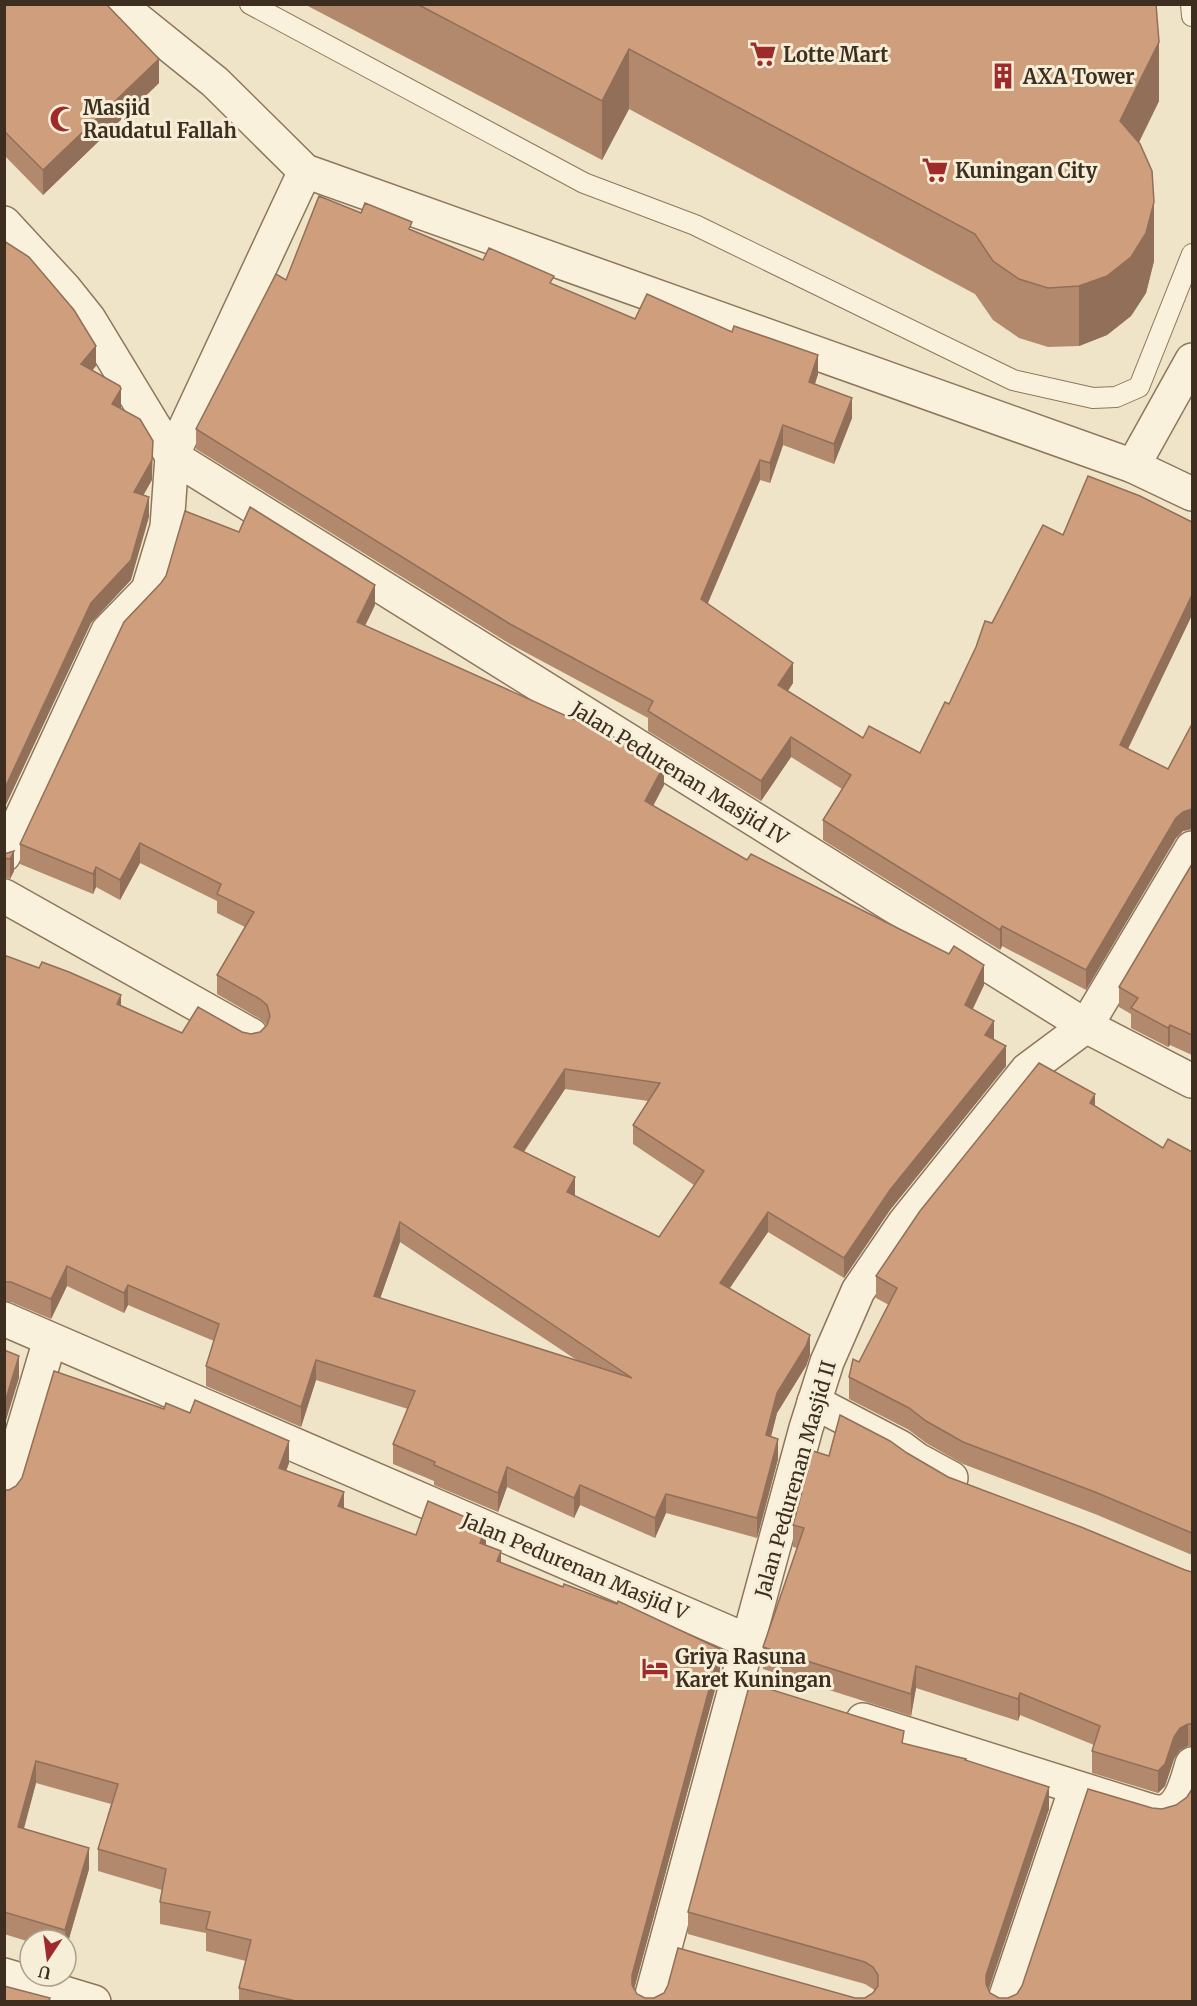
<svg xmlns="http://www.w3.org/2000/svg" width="1197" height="2006" font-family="Merriweather,serif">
<rect width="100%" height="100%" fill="#f0e4c8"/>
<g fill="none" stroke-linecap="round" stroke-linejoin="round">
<g stroke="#8d765c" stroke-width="22">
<g id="service">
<polyline points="250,4 584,183 695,225 1013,380 1093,398 1116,397 1139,387 1192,254"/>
<polyline points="1191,4 1192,16"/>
</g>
</g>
<g stroke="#8d765c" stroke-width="36">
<g id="minor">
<polyline points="118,4 215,82 305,171 1133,466 1192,494"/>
<polyline points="4,223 65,289 89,319 172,456 1086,1026 1192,1081"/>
<polyline points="1133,466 1192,360"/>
<polyline points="4,855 108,631 148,590 167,527 172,456 305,171"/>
<polyline points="4,896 251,1035"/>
<polyline points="4,1319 748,1641"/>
<polyline points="814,1402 900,1447 916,1459 951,1478"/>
<polyline points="4,1494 50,1340"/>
<path d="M 863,1720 L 1145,1809 C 1149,1810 1155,1812 1159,1812 C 1181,1812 1187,1780 1192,1764"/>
<polyline points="4,1975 94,2002"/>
<polyline points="650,2002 806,1428 827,1362 858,1291 905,1222 1027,1070 1086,1026 1192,848"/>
<polyline points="1004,2002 1076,1788"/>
</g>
</g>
<use href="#service" stroke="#faf1dc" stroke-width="20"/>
<use href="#minor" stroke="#faf1dc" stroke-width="33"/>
</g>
<g fill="#b2896c" fill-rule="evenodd">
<polygon points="4,4 159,83 43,195 4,155"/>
<polygon points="304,4 1156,4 1159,101 1139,142 1154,261 1146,293 1131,316 1107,335 1079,346 1048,347 1019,338 993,320 975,294 629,109 602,160"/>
<polygon points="361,213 412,230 483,260 554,285 635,319 818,374 815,384 852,418 834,464 783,445 770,483 760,480 708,603 793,683 788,691 863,738 920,753 949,704 992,623 1063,535 1192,522 1192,615 1128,749 1168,769 1192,724 1192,829 1183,831 1176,838 1086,990 1002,946 1000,950 823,840 823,820 842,789 791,757 761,801 648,731 648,718 510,644 196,449 196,429 286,280"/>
<path d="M 375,605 L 365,626 L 664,785 L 653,806 L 747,860 L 984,985 L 973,1009 L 994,1040 L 1006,1066 L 890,1210 L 844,1278 L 768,1232 L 730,1288 L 810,1355 L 806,1366 L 777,1413 L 771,1437 L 778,1459 L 757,1538 L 666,1513 L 655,1538 L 580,1505 L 574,1518 L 507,1487 L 498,1512 L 434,1485 L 434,1481 L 393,1464 L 393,1444 L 408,1409 L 316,1380 L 301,1427 L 206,1386 L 206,1366 L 214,1341 L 128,1305 L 124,1313 L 67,1286 L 51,1319 L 11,1302 L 4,1302 L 4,955 L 182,1033 L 242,1032 L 251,1034 L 260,1032 L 267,1025 L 260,1019 L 217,994 L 217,975 L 245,927 L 217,913 L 217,901 L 140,863 L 120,900 L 96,887 L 93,894 L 20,864 L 20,844 ZM 565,1089 L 648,1101 L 633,1125 L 633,1144 L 694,1185 L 659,1237 L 575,1196 L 524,1152 ZM 400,1242 L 578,1361 L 380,1298 Z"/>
<polygon points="14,851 14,871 10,879 4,878 4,854"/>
<polygon points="1192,864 1192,1055 1170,1045 1168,1047 1131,1028 1131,1014 1119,1007 1119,987"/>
<polygon points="1095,1106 1163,1148 1192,1152 1192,1555 1095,1514 963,1464 926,1443 909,1430 849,1399 849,1377 859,1362 889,1305 876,1298 876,1276"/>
<polygon points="907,1453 948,1477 1185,1570 1192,1572 1192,1746 1188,1746 1180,1750 1174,1759 1165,1786 1158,1793 1092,1773 1092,1751 1094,1745 1020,1715 1018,1721 916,1688 911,1716 763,1669 763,1647 797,1548 793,1547 793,1525 829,1456"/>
<polygon points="289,1463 286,1471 344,1508 416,1535 486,1545 501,1563 720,1671 634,1989 637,1994 645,1998 865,1998 873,1993 875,1991 873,1989 865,1984 688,1934 688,1912 904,1744 966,1761 1049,1809 989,1989 990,1993 999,1998 1008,1998 1017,1994 1152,1808 1162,1809 1176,1805 1187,1797 1192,2001 239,2001 239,1988 246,1961 206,1951 206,1933 160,1924 160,1902 162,1890 98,1871 98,1849 111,1804 36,1783 24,1829 89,1869 66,1949 66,1940 30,1940 30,1942 4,1934 4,1490"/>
</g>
<g fill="#916f58">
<polygon points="1159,42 1159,101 1120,181 1120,121"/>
<polygon points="629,49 629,109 602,160 602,101"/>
<polygon points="159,59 159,83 43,195 43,170"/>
<polygon points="1154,202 1154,261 1146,293 1131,316 1107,335 1079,346 1079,286"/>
<polygon points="96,346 96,366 81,384 81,364"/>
<polygon points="818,355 818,374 809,401 809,382"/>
<polygon points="121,389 121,408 112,424 112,404"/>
<polygon points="852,398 852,418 834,464 834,444"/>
<polygon points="783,425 783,445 770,483 770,463"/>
<polygon points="153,441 152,480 134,512 134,492"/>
<polygon points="760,460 760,480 701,619 701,599"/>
<polygon points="149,497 149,517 131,580 91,623 4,809 4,790 91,603"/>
<polygon points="375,585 375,605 357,642 357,622"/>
<polygon points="1192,595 1192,615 1120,765 1120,745"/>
<polygon points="793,663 793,683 778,705 778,685"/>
<polygon points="791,737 791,757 761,801 761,781"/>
<polygon points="664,765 664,785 645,821 645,801"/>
<polygon points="1192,809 1192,829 1183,831 1176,838 1086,990 1086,970 1176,818 1183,812"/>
<polygon points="140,843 140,863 120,900 120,880"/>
<polygon points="14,851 14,871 10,879 10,859"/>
<polygon points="96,867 96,887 93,894 93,874"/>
<polygon points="1002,926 1002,946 1000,950 1000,930"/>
<polygon points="984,965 984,985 965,1024 965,1005"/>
<polygon points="121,995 121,1015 117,1004"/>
<polygon points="994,1021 994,1041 985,1035"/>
<polygon points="1170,1025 1170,1045 1168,1047 1168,1028"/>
<polygon points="1006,1046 1006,1066 890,1210 844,1278 844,1258 890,1190"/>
<polygon points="565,1069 565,1089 514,1166 514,1147"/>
<polygon points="1095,1094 1095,1116 1090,1103"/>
<polygon points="575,1177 575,1197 567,1192"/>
<polygon points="768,1212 768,1232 720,1302 720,1283"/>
<polygon points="400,1222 400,1242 374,1316 374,1296"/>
<polygon points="67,1266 67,1286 51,1319 51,1299"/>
<polygon points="128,1285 128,1305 124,1313 124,1293"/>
<polygon points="810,1335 810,1355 806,1366 777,1413 766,1455 766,1435 777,1393"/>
<polygon points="19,1356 19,1378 4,1427 4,1405"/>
<polygon points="316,1360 316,1380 301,1427 301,1407"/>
<polygon points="778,1439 778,1459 757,1538 757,1518"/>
<polygon points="289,1441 289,1463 279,1490 279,1468"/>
<polygon points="507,1467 507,1487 498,1512 498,1493"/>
<polygon points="580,1485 580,1505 574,1518 574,1498"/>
<polygon points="344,1492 344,1514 338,1506"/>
<polygon points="666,1494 666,1513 655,1538 655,1518"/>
<polygon points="486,1526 486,1548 480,1543"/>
<polygon points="501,1551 501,1572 497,1561"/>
<polygon points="720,1649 720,1671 632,1997 632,1975"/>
<polygon points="916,1666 916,1688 911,1716 911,1694"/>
<polygon points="1020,1693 1020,1715 1018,1721 1018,1699"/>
<polygon points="1188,1724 1188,1746 1180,1750 1174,1759 1165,1786 1158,1793 1158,1771 1174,1737 1180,1728"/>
<polygon points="36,1761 36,1783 18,1849 18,1827"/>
<polygon points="1049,1787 1049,1809 986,1997 986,1975"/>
<polygon points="89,1848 89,1869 66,1949 65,1930"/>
</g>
<g fill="#cf9f7d" stroke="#916f58" stroke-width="1.5" fill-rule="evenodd">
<polygon points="4,4 106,4 159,59 43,170 4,131"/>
<polygon points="417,4 1156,4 1159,42 1120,121 1140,144 1152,171 1154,202 1146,233 1131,257 1107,276 1079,286 1048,288 1019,279 993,261 975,234 629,49 602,101"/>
<polygon points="319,196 361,213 365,203 412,222 409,229 483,260 489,248 554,276 550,283 635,319 647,294 732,332 734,326 818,355 809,382 852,398 834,444 783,425 770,463 760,460 701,599 793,663 778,685 863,738 869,726 920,753 945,702 949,704 976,647 985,621 992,623 1043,525 1063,535 1088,476 1140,496 1192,522 1192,595 1120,745 1168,769 1192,724 1192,809 1183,812 1176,818 1086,970 1002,926 1000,930 823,820 851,775 791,737 761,781 648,711 653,701 510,624 196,429 276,274 286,280"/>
<polygon points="4,241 29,257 74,310 96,346 81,364 120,386 121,389 112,404 140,419 153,441 152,460 134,492 149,497 131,560 91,603 4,790"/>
<path d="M 250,507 L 375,585 L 357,622 L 631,745 L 664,765 L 645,801 L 747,860 L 751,854 L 949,954 L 954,946 L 984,965 L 965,1005 L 994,1021 L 985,1035 L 1006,1046 L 890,1190 L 844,1258 L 768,1212 L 720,1283 L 810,1335 L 806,1346 L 777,1393 L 766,1435 L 778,1439 L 757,1518 L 666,1494 L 655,1518 L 580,1485 L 574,1498 L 507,1467 L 498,1493 L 434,1465 L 435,1462 L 393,1444 L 415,1391 L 316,1360 L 301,1407 L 206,1366 L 219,1324 L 128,1285 L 124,1293 L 67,1266 L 51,1299 L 11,1282 L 4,1282 L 4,955 L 39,968 L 42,962 L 69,972 L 121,995 L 117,1004 L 182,1033 L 198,1007 L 242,1032 L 251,1034 L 260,1032 L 267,1025 L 270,1016 L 267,1005 L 260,999 L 217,975 L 254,912 L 217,894 L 221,884 L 140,843 L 120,880 L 96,867 L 93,874 L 20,844 L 124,622 L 161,583 L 166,576 L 185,511 L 239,532 ZM 565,1069 L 660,1083 L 633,1125 L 704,1171 L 659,1237 L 567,1192 L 575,1177 L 514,1147 ZM 400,1222 L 632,1378 L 374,1296 Z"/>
<polygon points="14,851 10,859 4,858 4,854"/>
<polygon points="1192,864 1192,1035 1170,1025 1168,1028 1131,1008 1138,998 1119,987"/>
<polygon points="1039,1063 1095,1094 1090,1103 1163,1148 1168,1139 1192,1152 1192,1533 1095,1492 963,1442 926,1421 909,1408 849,1377 853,1359 859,1362 897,1288 876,1276 920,1211"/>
<polygon points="4,1350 19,1356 4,1405"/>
<polygon points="54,1371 164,1409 166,1403 190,1413 195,1400 289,1441 279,1468 344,1492 338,1506 416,1535 428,1501 486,1526 480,1543 501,1551 497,1561 563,1587 564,1584 617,1604 618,1601 720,1649 632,1975 632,1985 637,1994 645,1998 654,1998 664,1993 668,1985 678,1948 855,1998 865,1998 873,1993 878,1986 878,1975 873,1967 865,1962 688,1912 750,1683 904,1731 902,1743 966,1759 965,1760 1049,1787 986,1975 986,1984 990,1993 999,1998 1008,1998 1017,1994 1022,1986 1088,1789 1152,1808 1162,1809 1176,1805 1187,1797 1192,1789 1192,2001 296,2001 239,1988 251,1940 206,1929 210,1912 160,1902 166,1869 98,1849 118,1784 36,1761 18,1827 89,1848 65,1930 4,1912 4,1490 9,1490 16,1486 22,1478"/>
<polygon points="840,1415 890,1441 907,1453 948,1477 1081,1527 1185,1570 1192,1572 1192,1724 1188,1724 1180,1728 1174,1737 1165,1764 1158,1771 1092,1751 1100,1726 1020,1693 1018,1699 916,1666 911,1694 763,1647 804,1528 793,1525 813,1451 829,1456"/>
<polygon points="4,1986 50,1998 49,2001 52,2001 4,2001"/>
</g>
<defs>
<g id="supermarket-bare" transform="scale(2.07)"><path d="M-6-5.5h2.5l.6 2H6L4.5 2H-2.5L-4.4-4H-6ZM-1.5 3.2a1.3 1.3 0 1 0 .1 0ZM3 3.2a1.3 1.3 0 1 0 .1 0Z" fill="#9e2a2b" stroke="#f7eed8" stroke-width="2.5" paint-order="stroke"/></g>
<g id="building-bare" transform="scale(2.07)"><path d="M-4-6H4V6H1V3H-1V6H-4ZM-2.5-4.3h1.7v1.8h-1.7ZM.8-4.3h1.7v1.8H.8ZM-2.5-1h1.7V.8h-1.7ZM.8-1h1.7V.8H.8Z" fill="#9e2a2b" stroke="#f7eed8" stroke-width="2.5" paint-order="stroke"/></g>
<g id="mosque-bare" transform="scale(2.07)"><path d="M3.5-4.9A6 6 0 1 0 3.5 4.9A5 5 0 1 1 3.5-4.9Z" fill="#9e2a2b" stroke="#f7eed8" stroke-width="2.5" paint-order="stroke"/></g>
<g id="hotel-bare" transform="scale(2.07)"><path d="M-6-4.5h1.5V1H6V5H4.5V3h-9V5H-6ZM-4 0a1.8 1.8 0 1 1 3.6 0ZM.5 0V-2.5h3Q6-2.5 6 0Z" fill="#9e2a2b" stroke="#f7eed8" stroke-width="2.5" paint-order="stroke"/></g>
</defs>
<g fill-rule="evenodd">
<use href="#supermarket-bare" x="763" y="54"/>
<use href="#building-bare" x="1003" y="76"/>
<use href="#mosque-bare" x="63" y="119"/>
<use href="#supermarket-bare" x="935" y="170"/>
<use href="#hotel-bare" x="655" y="1668"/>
</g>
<g text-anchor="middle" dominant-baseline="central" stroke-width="6" stroke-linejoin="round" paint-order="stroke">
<g font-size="20" font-weight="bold" fill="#3d2e20" stroke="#f7eed8" text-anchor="start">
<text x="783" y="54">Lotte Mart</text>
<text x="1023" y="76">AXA Tower</text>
<text x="83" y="107">Masjid<tspan x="83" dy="23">Raudatul Fallah</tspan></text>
<text x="955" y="170">Kuningan City</text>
<text x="675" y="1656">Griya Rasuna<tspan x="675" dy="23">Karet Kuningan</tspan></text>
</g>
<g font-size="20" fill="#3d2e20" stroke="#f7eed8">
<text transform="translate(680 773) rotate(32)">Jalan Pedurenan Masjid IV</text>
<text transform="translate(795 1479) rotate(-74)">Jalan Pedurenan Masjid II</text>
<text transform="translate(575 1566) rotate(23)">Jalan Pedurenan Masjid V</text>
</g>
</g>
<rect width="1197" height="2006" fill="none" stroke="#3d2e20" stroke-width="12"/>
<g transform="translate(48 1958) rotate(193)"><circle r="28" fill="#f7eed8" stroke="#ada18e" stroke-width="1.5"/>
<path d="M0-4.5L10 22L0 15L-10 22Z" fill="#9e2a2b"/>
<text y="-9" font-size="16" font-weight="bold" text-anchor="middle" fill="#3d2e20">U</text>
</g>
</svg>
